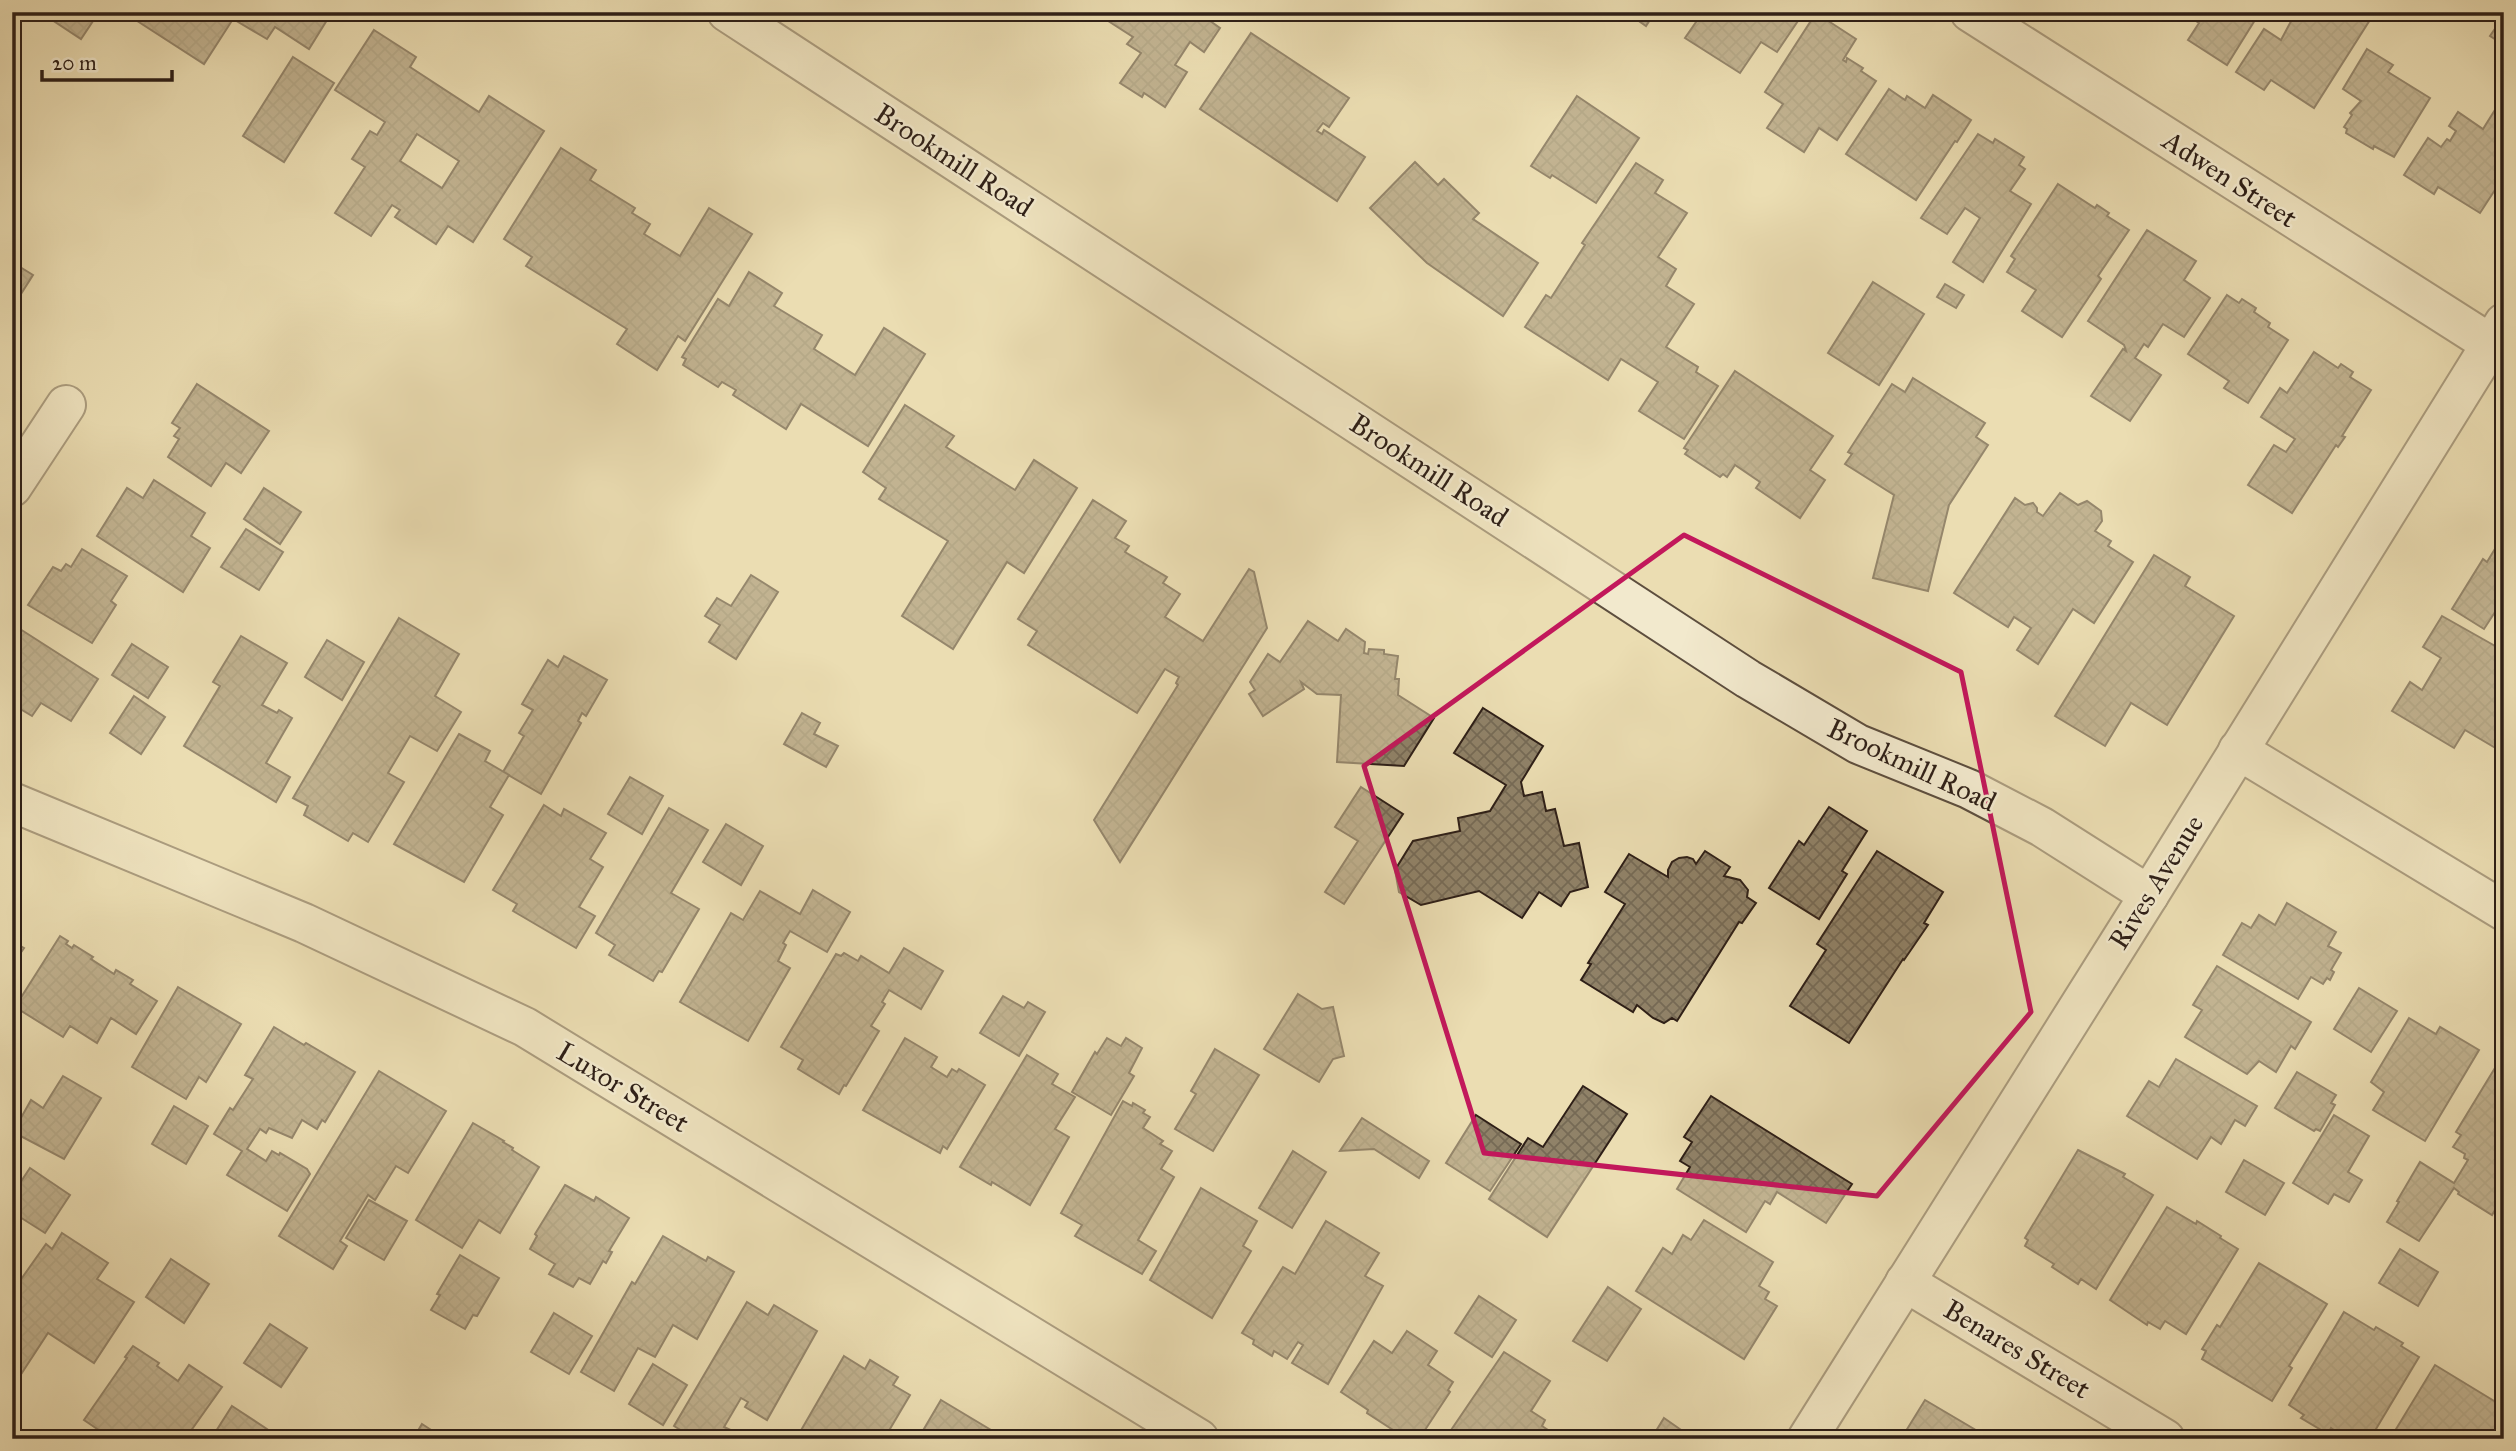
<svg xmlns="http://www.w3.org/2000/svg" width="2516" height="1451" font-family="'IM FELL Great Primer',serif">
<defs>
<pattern id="building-cross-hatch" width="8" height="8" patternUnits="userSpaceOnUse" patternTransform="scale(1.75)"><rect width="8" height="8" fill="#908268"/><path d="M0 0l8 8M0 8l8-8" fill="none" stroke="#766a55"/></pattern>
</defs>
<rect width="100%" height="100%" fill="#ebddb2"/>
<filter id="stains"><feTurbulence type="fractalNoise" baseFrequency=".00286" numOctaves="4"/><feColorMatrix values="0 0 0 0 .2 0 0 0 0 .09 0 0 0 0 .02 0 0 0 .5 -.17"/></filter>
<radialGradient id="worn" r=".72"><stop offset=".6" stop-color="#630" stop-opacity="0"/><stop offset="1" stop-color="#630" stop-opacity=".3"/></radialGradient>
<g fill="url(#building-cross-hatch)" stroke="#2e1f17" stroke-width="2" fill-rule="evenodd">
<polygon points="40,12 99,12 81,39"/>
<polygon points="134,12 332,12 309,49 275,27 267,39 233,19 204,64 131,17"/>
<polygon points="1076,12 1209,12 1206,18 1220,28 1204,52 1190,42 1175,65 1187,72 1165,107 1144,93 1142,97 1120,83 1141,53 1127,44 1133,37 1105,19 1087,20"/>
<polygon points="1626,12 1655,12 1646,26"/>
<polygon points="1703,12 1804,12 1777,52 1761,42 1740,73 1685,38"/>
<polygon points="2182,12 2260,12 2227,65 2188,40 2199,23"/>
<polygon points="2296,12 2375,12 2314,108 2271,80 2264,90 2236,72 2264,29 2281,40"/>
<polygon points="1816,13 1856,39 1843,60 1846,62 1847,58 1863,68 1861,71 1876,81 1837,140 1819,128 1804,152 1767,128 1783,104 1765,92"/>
<polygon points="2503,17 2504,18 2504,45 2490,36"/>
<path d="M 374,30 L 416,57 L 410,67 L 479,112 L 489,96 L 544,131 L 473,242 L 448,226 L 436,244 L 395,217 L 400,210 L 392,205 L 371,236 L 335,213 L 365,167 L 352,159 L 370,131 L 377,135 L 385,122 L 335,90 ZM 417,134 L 459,161 L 442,188 L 400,161 Z"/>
<polygon points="1251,33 1349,98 1329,127 1323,123 1317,131 1322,134 1324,130 1365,157 1337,201 1200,109"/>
<polygon points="2367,49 2393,65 2388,72 2430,98 2394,157 2374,146 2373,149 2346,133 2347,129 2344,127 2352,115 2350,113 2361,101 2343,89"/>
<polygon points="293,57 334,83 284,162 243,136"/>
<polygon points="1889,89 1905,100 1907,96 1925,108 1933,95 1971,120 1957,142 1955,141 1916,200 1846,154"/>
<polygon points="1577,96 1639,138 1596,203 1552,175 1550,178 1531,166"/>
<polygon points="2498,105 2504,108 2504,176 2480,213 2438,187 2434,194 2404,175 2428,138 2441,147 2447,139 2450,141 2456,131 2449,126 2458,112 2483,129"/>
<polygon points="1978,134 1993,143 1995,139 2024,157 2019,165 2025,169 2010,191 2031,204 1983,282 1953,262 1980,218 1965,208 1947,234 1921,218"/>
<polygon points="561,148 596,170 590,180 635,208 632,213 650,224 644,234 680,256 709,208 752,234 685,341 678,336 657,370 617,344 627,329 526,266 532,257 504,239"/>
<polygon points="1415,162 1438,185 1444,179 1479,213 1473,219 1538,263 1503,316 1427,263 1370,208"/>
<polygon points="1636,163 1663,180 1655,193 1687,213 1658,257 1676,269 1666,286 1694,304 1666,347 1698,367 1696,372 1718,386 1684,439 1639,411 1658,382 1621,359 1608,380 1525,327 1546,295 1551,298 1585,245 1582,243"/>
<polygon points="2058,184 2095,208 2097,205 2109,213 2107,216 2129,230 2098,276 2101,279 2062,337 2022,311 2036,290 2007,272 2015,259 2011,256"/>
<polygon points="2147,230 2196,261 2184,280 2210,298 2184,337 2163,324 2148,347 2144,344 2135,358 2161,375 2130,421 2091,396 2123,349 2126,351 2124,345 2088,321"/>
<polygon points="12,262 33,275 12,308"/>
<polygon points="749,272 782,293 774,306 822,335 814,349 855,375 884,328 925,354 868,446 801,404 786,429 733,395 736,390 722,382 718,387 683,365 686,359 682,357 718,299 729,306"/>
<polygon points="1873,282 1924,314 1879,385 1828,353"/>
<polygon points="1945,284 1964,295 1956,308 1937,297"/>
<polygon points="2227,295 2239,303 2242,299 2256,308 2254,312 2270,323 2268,327 2288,340 2248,403 2224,388 2229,381 2188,354"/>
<polygon points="2314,352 2338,368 2341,364 2353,372 2350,377 2371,390 2342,436 2345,437 2338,447 2336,445 2292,513 2248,485 2274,445 2286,452 2295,439 2261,417 2280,388 2287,393"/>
<polygon points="1735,371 1833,436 1810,470 1825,480 1800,518 1756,488 1760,482 1735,465 1727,477 1723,474 1720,477 1685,454 1688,450 1684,448"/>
<polygon points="1913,378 1985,423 1976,437 1988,445 1949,505 1928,591 1873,578 1894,495 1845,464 1852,454 1848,452 1892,384 1905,392"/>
<polygon points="197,384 269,431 241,473 226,463 211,486 168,457 179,439 174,436 180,428 172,423"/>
<polygon points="905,405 954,436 946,447 1015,490 1034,460 1077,488 1024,573 1007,562 953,649 902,616 948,541 879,499 886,488 863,472"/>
<polygon points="154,480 205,513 191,536 210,548 183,592 97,536 127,488 143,498"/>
<polygon points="264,488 301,512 280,544 244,519"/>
<polygon points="2060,493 2078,505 2087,501 2101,511 2102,521 2095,531 2111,541 2108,546 2133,562 2094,623 2073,609 2038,664 2017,650 2031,628 2014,617 2008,627 1954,593 2015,498 2025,505 2033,503 2037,508 2037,512 2043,516"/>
<polygon points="1093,500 1126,521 1115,538 1129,546 1125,552 1167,577 1163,583 1180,594 1165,617 1203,641 1249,569 1254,572 1267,628 1120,862 1094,820 1178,685 1176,683 1179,677 1165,669 1137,713 1028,645 1037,631 1018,619"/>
<polygon points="246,529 283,552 259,590 221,567"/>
<polygon points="2504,534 2504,613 2497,609 2484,629 2452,609 2483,559 2487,562"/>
<polygon points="82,549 127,576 111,601 116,605 92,643 28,605 53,567 61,571 66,564 71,567"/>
<polygon points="2154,555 2190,577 2185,586 2234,616 2167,725 2131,703 2105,746 2055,716"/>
<polygon points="751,575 778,592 736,659 709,642 720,625 705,616 717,598 731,606"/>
<polygon points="2442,616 2504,651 2504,753 2465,730 2454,748 2392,711 2410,682 2422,690 2441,658 2423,647"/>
<polygon points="399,618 459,654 435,696 461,712 437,751 410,736 388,773 404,782 368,842 353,833 348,841 304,815 308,806 293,798"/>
<polygon points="1308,621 1338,641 1346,629 1365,642 1364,653 1368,654 1369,649 1384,650 1384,654 1398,656 1395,679 1399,679 1398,695 1434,718 1404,766 1337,762 1341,695 1317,694 1301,682 1304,689 1263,716 1249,694 1255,690 1250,682 1268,654 1280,662"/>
<polygon points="20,629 98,679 71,721 41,703 32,716 12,704 12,642"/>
<polygon points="241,636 287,663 262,705 277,713 279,710 292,718 266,763 290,777 276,802 184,746 220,686 213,682"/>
<polygon points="327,640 364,662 342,700 305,677"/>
<polygon points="132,644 168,667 148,698 112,675"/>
<polygon points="564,656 607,680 586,716 582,713 578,721 581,723 541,794 503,772 524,736 519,733 533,710 522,704 548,660 558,667"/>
<polygon points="134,696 165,717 141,754 110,733"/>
<polygon points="1483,708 1543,746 1521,782 1524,796 1542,792 1546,811 1555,809 1564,846 1579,843 1588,887 1570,892 1561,906 1539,892 1522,918 1479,891 1421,905 1399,892 1395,870 1413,841 1460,831 1458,818 1490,811 1506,785 1454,753"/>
<polygon points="802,713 820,723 814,734 838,746 826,767 784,744"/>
<polygon points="459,734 490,751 485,761 509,775 490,807 503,815 464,882 394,844"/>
<polygon points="630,777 663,796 642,834 608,814"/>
<polygon points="1361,787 1403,814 1344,904 1325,892 1358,841 1335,827"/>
<polygon points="544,805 561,816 564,809 606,833 590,859 603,867 579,907 595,916 576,948 513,911 517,904 493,890"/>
<polygon points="1829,807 1867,831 1842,871 1847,874 1819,919 1769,888 1799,841 1804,845"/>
<polygon points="669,808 708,830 671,893 699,909 662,972 659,971 653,981 609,955 615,945 596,933"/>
<polygon points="726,824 763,846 741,885 703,862"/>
<polygon points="1705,851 1730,867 1724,876 1740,880 1748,890 1747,897 1756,903 1742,923 1739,922 1677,1021 1672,1018 1664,1023 1653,1018 1637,1005 1633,1012 1581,980 1591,964 1588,963 1625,904 1605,892 1629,854 1668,877 1668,870 1672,862 1679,858 1687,857 1693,859 1696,864"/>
<polygon points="1877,851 1943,892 1924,923 1928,925 1904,960 1903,959 1849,1043 1790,1006 1826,950 1817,944"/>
<polygon points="813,890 850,912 827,952 790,931 783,943 786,945 778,961 790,968 748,1041 680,1002 731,913 743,920 760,891 800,914"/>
<polygon points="2287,903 2336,932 2328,946 2341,953 2331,970 2334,972 2330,980 2327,978 2323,984 2311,977 2298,999 2223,955 2242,923 2251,928 2259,915 2275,925"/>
<polygon points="60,936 68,941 66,944 72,948 74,945 93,957 91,959 114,974 116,970 133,980 130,984 157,1001 136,1034 111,1018 97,1043 70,1026 63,1037 15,1007"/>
<polygon points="12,941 24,948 12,965"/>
<polygon points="904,948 943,971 921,1009 889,990 882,1002 885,1004 871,1026 879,1031 846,1086 844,1085 839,1094 798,1069 803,1060 781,1047 836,954 841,956 844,953 858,961 861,956 889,973"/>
<polygon points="2217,966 2311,1022 2295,1049 2291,1046 2276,1072 2259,1061 2247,1074 2185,1037 2202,1010 2193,1005"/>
<polygon points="178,987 241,1024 206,1082 199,1077 186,1099 132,1067"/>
<polygon points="2359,988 2397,1011 2371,1052 2334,1029"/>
<polygon points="1298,994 1322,1009 1333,1007 1344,1056 1333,1059 1319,1082 1264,1049"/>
<polygon points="1003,996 1024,1008 1028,1002 1045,1012 1019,1056 980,1033"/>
<polygon points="2409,1018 2436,1034 2440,1027 2479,1050 2425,1141 2373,1110 2384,1092 2371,1082"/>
<polygon points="274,1027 304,1045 306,1043 355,1072 325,1122 322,1120 317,1129 302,1120 292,1138 269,1128 266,1133 260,1129 247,1149 266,1161 272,1151 279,1155 280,1153 307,1169 310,1174 287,1211 227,1175 242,1151 214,1134 230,1108 233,1110 253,1079 245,1075"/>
<polygon points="905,1038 937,1057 931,1067 947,1077 952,1069 957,1072 959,1069 985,1085 947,1149 943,1146 940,1153 863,1110"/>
<polygon points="1107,1038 1121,1046 1126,1038 1142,1048 1129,1073 1134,1076 1111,1115 1072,1092 1095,1052 1097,1054"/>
<polygon points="1215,1049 1259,1075 1213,1151 1175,1129 1196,1094 1191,1091"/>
<polygon points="1027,1055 1058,1074 1052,1084 1075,1097 1055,1129 1069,1137 1030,1205 992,1182 991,1185 960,1167"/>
<polygon points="2176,1059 2257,1106 2245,1126 2235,1120 2221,1144 2211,1137 2197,1159 2127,1116 2149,1081 2159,1087"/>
<polygon points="2498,1063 2504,1066 2504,1195 2492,1215 2458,1194 2459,1192 2454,1188 2419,1241 2387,1222 2399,1202 2397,1201 2420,1162 2454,1183 2468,1160 2464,1158 2465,1154 2453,1147 2461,1135 2456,1132"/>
<polygon points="379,1071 446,1111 408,1173 396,1166 375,1200 368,1195 340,1241 347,1246 333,1269 279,1236"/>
<polygon points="2297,1072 2336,1095 2331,1103 2335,1105 2320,1131 2316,1129 2314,1131 2275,1108"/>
<polygon points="63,1076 101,1098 64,1159 13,1132 31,1100 43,1108"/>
<polygon points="1583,1086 1627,1114 1547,1237 1489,1199 1528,1138 1543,1147"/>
<polygon points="1711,1096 1852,1184 1826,1223 1777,1192 1770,1204 1765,1201 1746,1232 1677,1189 1690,1167 1680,1161 1692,1142 1684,1137"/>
<polygon points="1123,1101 1132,1106 1133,1103 1145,1110 1143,1113 1150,1117 1143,1128 1163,1141 1160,1144 1172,1151 1161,1169 1174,1177 1138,1240 1156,1251 1142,1274 1075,1236 1082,1225 1061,1213"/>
<polygon points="174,1106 208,1126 186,1164 152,1144"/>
<polygon points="1476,1115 1521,1144 1490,1191 1446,1163"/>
<polygon points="2334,1115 2369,1136 2348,1172 2362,1180 2349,1202 2334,1194 2328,1204 2293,1183"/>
<polygon points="1362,1118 1429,1161 1419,1178 1374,1149 1340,1151"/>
<polygon points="473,1123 504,1141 503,1142 513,1148 512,1150 539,1167 500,1233 479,1220 462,1248 416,1220"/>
<polygon points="2078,1150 2125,1174 2123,1177 2153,1195 2096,1289 2081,1279 2078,1284 2052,1267 2054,1264 2025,1246 2028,1240 2025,1238"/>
<polygon points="1293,1151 1326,1172 1292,1228 1259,1208"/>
<polygon points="2244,1160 2284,1183 2265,1215 2226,1192"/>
<polygon points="30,1168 70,1195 45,1233 12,1212 12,1195"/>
<polygon points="565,1185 594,1201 596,1197 629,1218 609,1251 612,1252 606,1263 603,1261 590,1284 579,1278 573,1287 549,1274 555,1264 530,1249 537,1236 535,1234"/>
<polygon points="1201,1188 1257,1221 1243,1246 1251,1251 1212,1318 1150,1280"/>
<polygon points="369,1200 407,1221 384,1260 346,1238"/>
<polygon points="2167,1207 2196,1224 2197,1221 2221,1236 2220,1238 2238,1249 2186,1334 2165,1321 2160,1329 2148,1322 2147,1325 2110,1300"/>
<polygon points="1704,1220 1773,1262 1759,1286 1769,1292 1765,1299 1777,1306 1744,1359 1636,1291 1663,1248 1672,1254 1683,1235 1691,1240"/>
<polygon points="1326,1221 1379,1253 1365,1276 1383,1286 1328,1384 1292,1363 1303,1345 1298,1342 1287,1359 1274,1351 1272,1356 1253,1344 1254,1340 1242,1333 1283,1267 1295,1274"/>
<polygon points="62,1233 108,1263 97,1279 134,1302 94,1363 48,1333 16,1382 12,1380 12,1292 46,1244 52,1249"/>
<polygon points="663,1236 706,1261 708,1257 734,1272 697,1339 673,1325 655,1357 638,1348 614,1391 581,1372 632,1282 635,1284"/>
<polygon points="2400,1249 2438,1272 2418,1306 2379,1283"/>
<polygon points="460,1255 499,1278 477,1316 473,1315 465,1329 431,1310 440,1295 437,1294"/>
<polygon points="171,1259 209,1284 184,1323 146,1297"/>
<polygon points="2259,1263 2327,1304 2289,1366 2292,1368 2272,1401 2202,1359 2206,1351 2202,1349 2217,1325 2220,1327"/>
<polygon points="1608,1287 1641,1309 1607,1361 1573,1341"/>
<polygon points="1479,1296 1516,1320 1492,1357 1455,1333"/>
<polygon points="747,1302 768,1315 774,1305 817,1331 767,1420 745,1407 748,1402 741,1398 724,1427 750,1439 695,1439 674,1426"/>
<polygon points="2344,1312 2374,1330 2376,1327 2403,1343 2401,1346 2419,1357 2370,1439 2356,1439 2340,1430 2338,1433 2331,1428 2328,1434 2301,1418 2304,1415 2289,1405"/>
<polygon points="554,1313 592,1336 569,1374 531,1352"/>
<polygon points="270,1324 307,1348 281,1387 244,1363"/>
<polygon points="1407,1331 1437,1351 1428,1365 1453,1382 1448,1390 1450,1392 1419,1439 1407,1439 1367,1413 1368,1410 1341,1392 1374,1341 1392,1353"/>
<polygon points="133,1346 159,1363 157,1366 178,1381 189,1365 222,1387 185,1439 112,1439 84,1420 127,1358 125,1357"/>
<polygon points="1504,1352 1550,1381 1531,1411 1545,1420 1542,1426 1557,1436 1556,1439 1445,1439"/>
<polygon points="844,1356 865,1369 870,1360 898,1377 893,1385 910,1395 884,1439 796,1439"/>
<polygon points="653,1364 687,1385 663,1425 629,1404"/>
<polygon points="2435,1365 2504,1407 2504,1414 2489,1439 2390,1439"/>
<polygon points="941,1400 1006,1439 918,1439"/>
<polygon points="1925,1400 1991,1439 1901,1439"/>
<polygon points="232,1406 267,1429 261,1439 211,1439"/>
<polygon points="1664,1418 1694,1439 1651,1439"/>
<polygon points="422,1424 445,1439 413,1439"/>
</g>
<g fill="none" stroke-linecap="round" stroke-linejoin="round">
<g stroke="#5d4e3e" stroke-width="42">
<g id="minor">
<polyline points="727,12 1748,679 1858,744 1969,789 2042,827 2149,895"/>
<polyline points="1970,12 2491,344"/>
<polyline points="12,487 66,405"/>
<polyline points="2238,750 2504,911"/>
<polyline points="12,802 304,923 525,1027 1199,1439"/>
<polyline points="1905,1282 2165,1439"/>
<polyline points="1807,1439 2149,895 2504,323"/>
</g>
</g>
<use href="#minor" stroke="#f2e9cd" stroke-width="38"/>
</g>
<path d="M0 0H2516V1451H0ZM 1684,535 L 1961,672 L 2031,1012 L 1877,1196 L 1484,1153 L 1364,766 Z" fill="#ebddb2" fill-opacity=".55" fill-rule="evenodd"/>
<path fill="none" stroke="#c2185b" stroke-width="5" stroke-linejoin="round" d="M 1684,535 L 1961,672 L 2031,1012 L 1877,1196 L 1484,1153 L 1364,766 Z"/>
<g text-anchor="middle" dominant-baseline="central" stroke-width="5" stroke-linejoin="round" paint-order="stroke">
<g font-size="28" fill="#2e1f17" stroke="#f2e9cd">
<text transform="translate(954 160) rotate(33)">Brookmill Road</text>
<text transform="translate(2230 179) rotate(33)">Adwen Street</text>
<text transform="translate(1429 470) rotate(33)">Brookmill Road</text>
<text transform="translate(1912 765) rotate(25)">Brookmill Road</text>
<text transform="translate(2156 882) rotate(-58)">Rives Avenue</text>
<text transform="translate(623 1087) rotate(31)">Luxor Street</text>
<text transform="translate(2017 1349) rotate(31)">Benares Street</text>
</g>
</g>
<rect width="2516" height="1451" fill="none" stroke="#ebddb2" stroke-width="42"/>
<rect x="14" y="14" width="2488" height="1423" fill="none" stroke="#2e1f17" stroke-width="3.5"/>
<rect x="21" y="21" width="2474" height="1409" fill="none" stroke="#2e1f17" stroke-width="2"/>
<path d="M42 70v10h130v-10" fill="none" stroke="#2e1f17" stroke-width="3.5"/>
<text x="52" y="70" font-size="21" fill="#2e1f17" stroke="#f2e9cd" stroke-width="5" paint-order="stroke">20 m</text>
<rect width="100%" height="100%" filter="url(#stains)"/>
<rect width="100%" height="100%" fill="url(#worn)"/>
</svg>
